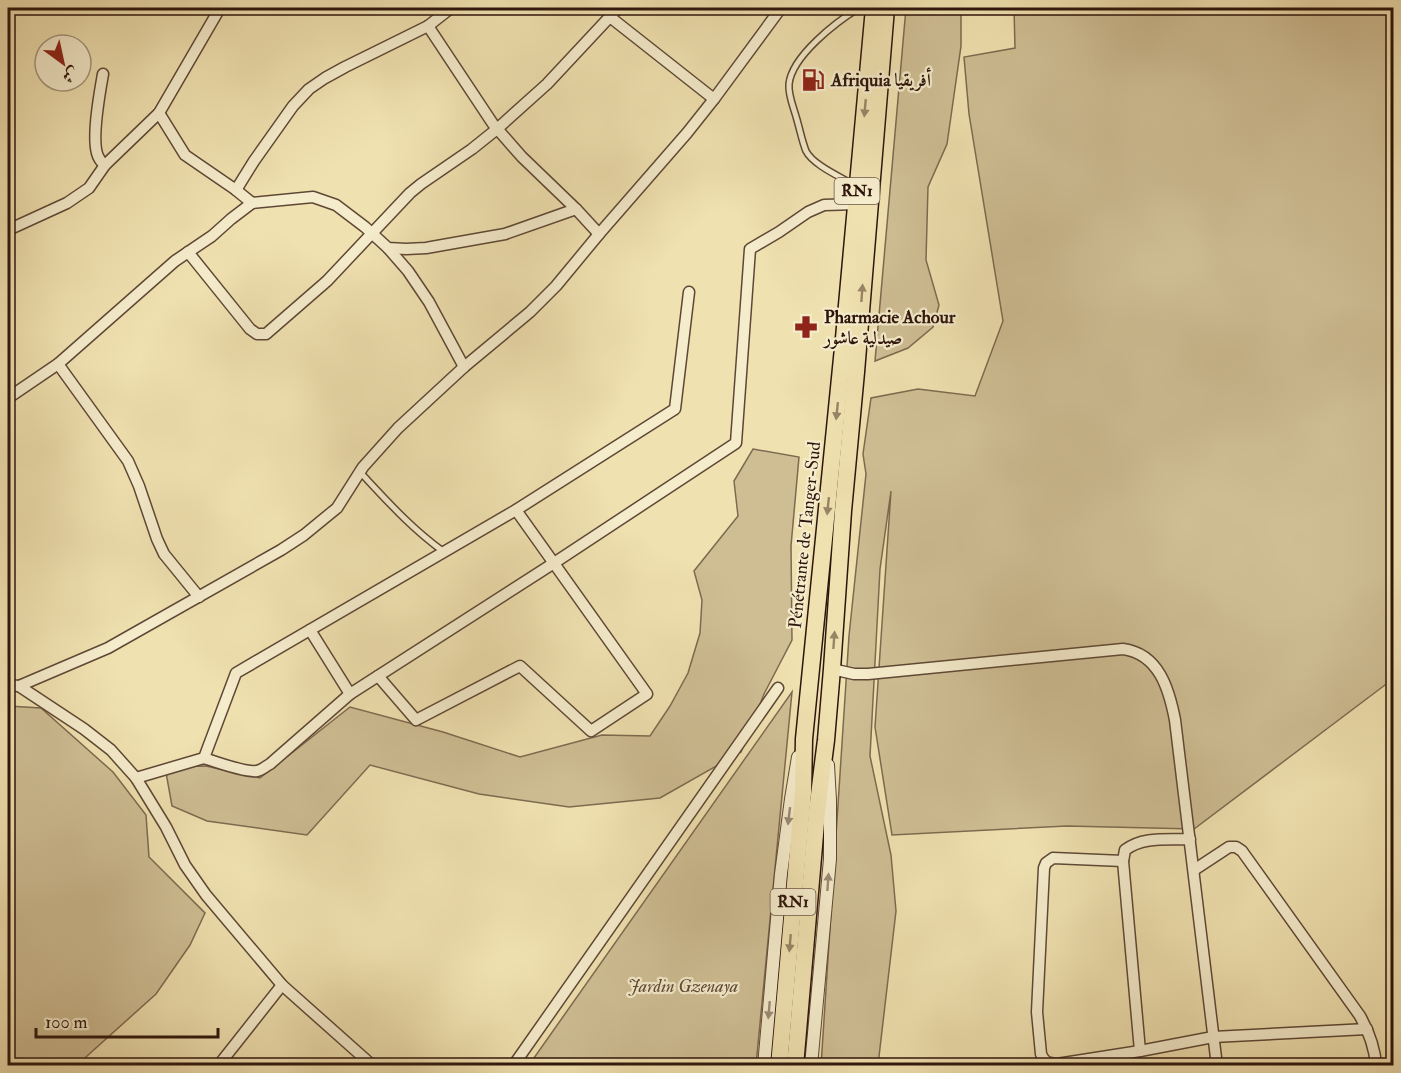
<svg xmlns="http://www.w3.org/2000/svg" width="1401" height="1073" font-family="'IM FELL Double Pica',Amiri,serif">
<rect width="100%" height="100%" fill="#f0e1b0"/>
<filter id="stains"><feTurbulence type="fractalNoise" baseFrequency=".00333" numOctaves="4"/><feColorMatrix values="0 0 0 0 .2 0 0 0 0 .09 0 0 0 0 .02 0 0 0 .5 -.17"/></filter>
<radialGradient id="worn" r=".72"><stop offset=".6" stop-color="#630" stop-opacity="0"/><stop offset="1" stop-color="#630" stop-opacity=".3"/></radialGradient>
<g fill="#cfbe94" stroke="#7e6a50" stroke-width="1.5">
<polygon points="906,8 961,8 961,46 947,144 928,187 926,260 939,305 933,327 908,348 875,361"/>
<polygon points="1014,8 1393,8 1393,679 1194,829 1067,826 892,835 875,727 891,491 880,569 870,756 891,855 896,911 878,1065 821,1066 849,636 866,474 863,454 871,398 918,389 975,396 1003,321 969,114 964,57 1015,48"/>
<polygon points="753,449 799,457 791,546 792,640 764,694 741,752 660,798 569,807 479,794 370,765 307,835 207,821 172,806 165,767 206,766 260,778 350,707 443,732 520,757 602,735 650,736 670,706 688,673 700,633 702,600 694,571 738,516 734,481"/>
<polygon points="792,692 756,1065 529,1065"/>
<polygon points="8,706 41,708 113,772 146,815 149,857 205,913 190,945 156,994 77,1065 8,1065"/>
</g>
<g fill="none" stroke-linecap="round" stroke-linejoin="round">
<g stroke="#5e4835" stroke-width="8">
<g id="service">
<path d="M 854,185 C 841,177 813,165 806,151 C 802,141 800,130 797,120 C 794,108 788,96 789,84 C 792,56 836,22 859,8"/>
<path d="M 360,472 C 388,502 411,528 444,552"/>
</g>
</g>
<g stroke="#5e4835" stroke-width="13">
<g id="minor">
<polyline points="610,17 714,99"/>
<polyline points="428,26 493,124 522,157 576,209 599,234"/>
<path d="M 103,74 C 100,91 90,144 99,158 C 100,161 103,163 105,165"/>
<polyline points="159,113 185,155 236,190 252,203"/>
<polyline points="236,190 254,161 293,106 309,89 325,78 345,67 428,26 451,8"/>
<polyline points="8,230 67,203 89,188 105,165 159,113 220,8"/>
<polyline points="388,248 408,271 429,302 464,367"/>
<polyline points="188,252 250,329 257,334 266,334 327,281 410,193 421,184 472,149 497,129 547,84 618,8"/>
<polyline points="58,364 128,461 139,486 157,539 164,554 199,597"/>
<polyline points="8,398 58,364 175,261 212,236 231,219 252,203 313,197 336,205 365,227 388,248 406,249 426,248 505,234 576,209"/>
<polyline points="310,630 350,694 554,563 736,443 750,249 779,232 808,212 824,205 857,204"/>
<path d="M 832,669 L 854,674 L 868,674 L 1123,649 C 1159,654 1169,689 1175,720 L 1217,1066"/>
<polyline points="378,676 416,720 520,666 591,731 647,694 516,510"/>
<polyline points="8,685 19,686 108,648 281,550 304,535 337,508 363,467 398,428 464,367 530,312 556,286 599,234 687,133 714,99 781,8"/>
<polyline points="19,686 84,729 111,750 136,778 166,827 185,865 206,895 282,985 373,1066"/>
<path d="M 204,758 C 216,762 246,773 257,771 C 262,770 266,766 270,764 L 350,694"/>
<polyline points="136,778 204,758 236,673 516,510 675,409 689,292"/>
<path d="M 1123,861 L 1053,858 L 1046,863 L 1044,868 L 1037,1012 L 1041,1054 C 1044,1062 1048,1063 1057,1064 L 1140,1051 L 1213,1037 L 1367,1029"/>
<path d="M 1194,870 L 1229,847 L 1236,847 L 1242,851 L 1360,1016 C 1369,1032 1375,1047 1376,1066"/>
<path d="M 1140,1051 L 1123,861 L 1125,850 C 1143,836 1168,840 1190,839"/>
<polyline points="218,1066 282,985"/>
<polyline points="513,1066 778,688"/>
</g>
</g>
<g stroke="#5e4835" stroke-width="14">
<g id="tertiary">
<polyline points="764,1066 781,874 791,799 798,757"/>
<polyline points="811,1066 830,859 830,800 828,765"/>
</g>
</g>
<g stroke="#2e150c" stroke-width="19">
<g id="trunk">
<polyline points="779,1066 803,793 804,739 844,338 874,8"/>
<polyline points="795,1066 817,811 826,740 832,669 843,511 856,372 886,8"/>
</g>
</g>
<use href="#service" stroke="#f5eccc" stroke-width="5"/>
<use href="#minor" stroke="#f5eccc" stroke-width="10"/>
<use href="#tertiary" stroke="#f5eccc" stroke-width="12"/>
<use href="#trunk" stroke="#f0e1b0" stroke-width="16"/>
</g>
<defs><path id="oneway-solid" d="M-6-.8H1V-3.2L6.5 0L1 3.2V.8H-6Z" transform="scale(1.5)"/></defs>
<g fill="#998566">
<use href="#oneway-solid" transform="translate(865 108) rotate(95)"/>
<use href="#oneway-solid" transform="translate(862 293) rotate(-86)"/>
<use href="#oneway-solid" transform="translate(837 411) rotate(96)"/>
<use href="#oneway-solid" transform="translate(828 506) rotate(96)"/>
<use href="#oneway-solid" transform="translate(834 640) rotate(-86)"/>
<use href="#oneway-solid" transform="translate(790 943) rotate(95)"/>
</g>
<g fill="#9b8b76">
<use href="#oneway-solid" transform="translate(789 816) rotate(97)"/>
<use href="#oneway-solid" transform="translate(828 882) rotate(-86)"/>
<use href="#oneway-solid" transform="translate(769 1010) rotate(95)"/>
</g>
<defs>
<g id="fuel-bare" transform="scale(1.8)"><path d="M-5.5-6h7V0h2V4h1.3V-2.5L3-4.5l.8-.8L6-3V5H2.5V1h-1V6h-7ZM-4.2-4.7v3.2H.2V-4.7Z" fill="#8f2418" stroke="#f5eccc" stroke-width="2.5" paint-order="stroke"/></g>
<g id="pharmacy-bare" transform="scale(1.8)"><path d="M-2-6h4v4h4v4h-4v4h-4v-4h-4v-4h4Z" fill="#8f2418" stroke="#f5eccc" stroke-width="2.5" paint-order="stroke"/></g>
</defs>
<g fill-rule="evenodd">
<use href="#fuel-bare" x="813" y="80"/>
<use href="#pharmacy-bare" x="806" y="327"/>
</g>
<g text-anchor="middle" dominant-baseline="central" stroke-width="4.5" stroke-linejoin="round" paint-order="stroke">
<g fill="#f5eccc" stroke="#6a5646" stroke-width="1.5">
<rect x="834.5" y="178" width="45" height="26" rx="4.5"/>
<rect x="770.5" y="889" width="45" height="26" rx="4.5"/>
</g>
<g font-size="16" font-weight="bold" fill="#2e150c">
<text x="857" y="191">RN1</text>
<text x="793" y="902">RN1</text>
</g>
<g font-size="18" font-weight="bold" fill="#2e150c" stroke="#f5eccc" text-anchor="start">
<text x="831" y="80">Afriquia أفريقيا</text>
<text x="824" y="317">Pharmacie Achour<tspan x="824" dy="21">صيدلية عاشور</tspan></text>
</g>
<g font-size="18" fill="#2e150c" stroke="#f5eccc">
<text transform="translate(805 535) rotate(-84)">Pénétrante de Tanger-Sud</text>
</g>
<g font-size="18" font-style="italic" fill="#5e4835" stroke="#f5eccc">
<text x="683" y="986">Jardin Gzenaya</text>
</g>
</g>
<rect width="1401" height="1073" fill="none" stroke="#f0e1b0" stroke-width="30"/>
<rect x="9" y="9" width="1383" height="1055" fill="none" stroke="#2e150c" stroke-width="3"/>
<rect x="15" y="15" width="1371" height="1043" fill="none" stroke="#2e150c" stroke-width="1.5"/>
<g transform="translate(63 63) rotate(147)"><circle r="28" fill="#f5eccc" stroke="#a5967f" stroke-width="1.5"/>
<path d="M0-4.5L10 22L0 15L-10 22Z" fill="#8f2418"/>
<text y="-9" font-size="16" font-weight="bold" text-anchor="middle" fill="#2e150c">ش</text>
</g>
<path d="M36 1028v9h182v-9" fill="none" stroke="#2e150c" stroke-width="3"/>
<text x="45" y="1028" font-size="18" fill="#2e150c" stroke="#f5eccc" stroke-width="4.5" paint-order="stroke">100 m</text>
<rect width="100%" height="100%" filter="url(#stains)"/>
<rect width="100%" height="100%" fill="url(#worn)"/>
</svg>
